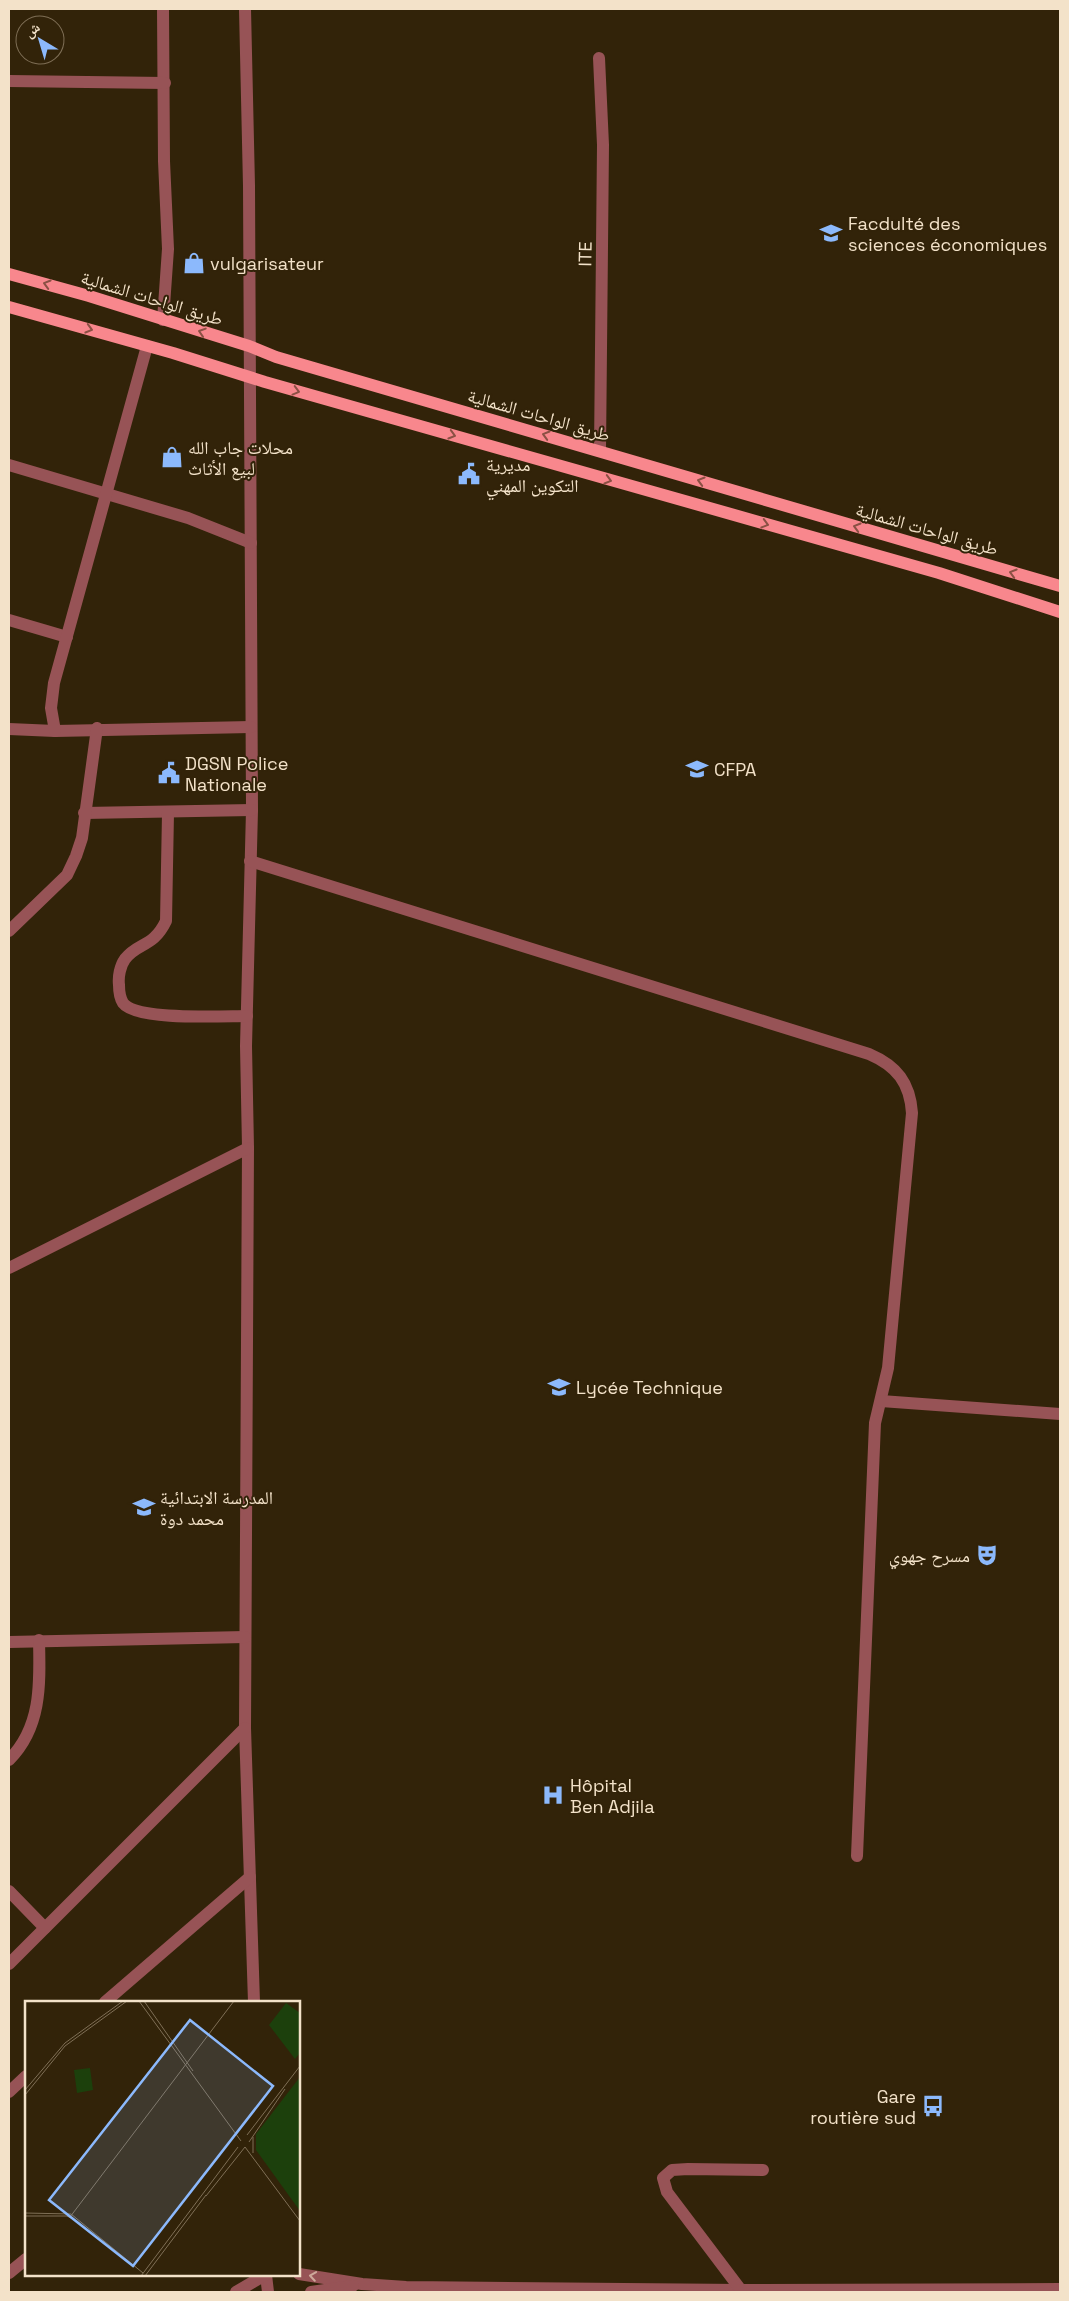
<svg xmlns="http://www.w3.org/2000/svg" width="1069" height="2301" font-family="'Space Grotesk','Noto Naskh Arabic',sans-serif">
<rect width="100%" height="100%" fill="#322309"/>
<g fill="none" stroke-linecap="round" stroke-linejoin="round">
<g stroke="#975356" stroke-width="12">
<polyline points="163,9 164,161 168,249 163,320"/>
<polyline points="245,9 249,186 252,810 246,1046 248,1148 245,1728 254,2002"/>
<polyline points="599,58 603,145 600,451"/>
<polyline points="9,81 165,83"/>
<polyline points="9,465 188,518 251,543"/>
<polyline points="9,620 67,637"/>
<polyline points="9,729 55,731 251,727"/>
<polyline points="55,731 51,708 54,683 147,346"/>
<polyline points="84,813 252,810"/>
<path d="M 168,813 L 166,921 C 153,948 138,942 125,959 C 120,966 118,977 119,985 C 119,991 120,998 123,1003 C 136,1021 223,1016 247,1016"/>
<path d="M 250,861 L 869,1054 C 897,1066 910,1083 912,1113 L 888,1368 L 875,1423 L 857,1856"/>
<polyline points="9,931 67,875 76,856 82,838 97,728"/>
<polyline points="9,1268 248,1148"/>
<polyline points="881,1401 1060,1414"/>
<polyline points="9,1642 245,1637"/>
<path d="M 9,1760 C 42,1727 40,1683 39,1640"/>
<polyline points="9,1891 45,1928"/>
<polyline points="9,1964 245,1728"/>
<polyline points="105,2002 250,1877"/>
<polyline points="9,2092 26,2076"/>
<polyline points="9,2273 26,2259"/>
<polyline points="299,2274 362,2284 406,2287 741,2290 1060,2289"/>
<polyline points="266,2275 268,2292"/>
<polyline points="741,2290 667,2192 663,2178 672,2170 688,2169 763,2170"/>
<polyline points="236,2292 265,2275"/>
<polyline points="311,2292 353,2286"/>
</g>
<g stroke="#f8878d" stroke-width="12">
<polyline points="9,274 89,296 249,346 276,357 1060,586"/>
<polyline points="9,307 173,353 265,382 939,573 1060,612"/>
</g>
</g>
<defs><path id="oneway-chevron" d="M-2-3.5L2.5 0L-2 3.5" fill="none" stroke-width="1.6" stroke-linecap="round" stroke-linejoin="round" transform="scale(1.25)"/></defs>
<g stroke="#8b5044">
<use href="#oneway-chevron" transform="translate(47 284) rotate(-164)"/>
<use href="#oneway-chevron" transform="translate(89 329) rotate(16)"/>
<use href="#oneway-chevron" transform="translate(202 332) rotate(-162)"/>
<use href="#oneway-chevron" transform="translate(296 391) rotate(15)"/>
<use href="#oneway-chevron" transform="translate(452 435) rotate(16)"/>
<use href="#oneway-chevron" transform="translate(546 435) rotate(-164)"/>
<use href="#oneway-chevron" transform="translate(608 480) rotate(16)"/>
<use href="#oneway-chevron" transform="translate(701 481) rotate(-164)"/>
<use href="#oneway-chevron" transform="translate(765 524) rotate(16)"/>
<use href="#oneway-chevron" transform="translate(857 527) rotate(-164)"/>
<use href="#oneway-chevron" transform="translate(1013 573) rotate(-164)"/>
</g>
<use stroke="#cea99b" href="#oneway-chevron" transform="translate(313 2276) rotate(-171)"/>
<defs>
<g id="university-bare" transform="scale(1.725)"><path d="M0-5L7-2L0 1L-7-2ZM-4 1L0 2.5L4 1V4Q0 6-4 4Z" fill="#8cb9fc" stroke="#322309" stroke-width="2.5" paint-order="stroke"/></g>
<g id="shop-bare" transform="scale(1.725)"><path d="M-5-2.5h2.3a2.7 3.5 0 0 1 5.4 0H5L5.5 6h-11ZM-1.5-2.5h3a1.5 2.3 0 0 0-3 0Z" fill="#8cb9fc" stroke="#322309" stroke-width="2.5" paint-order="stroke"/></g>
<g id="civic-bare" transform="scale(1.725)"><path d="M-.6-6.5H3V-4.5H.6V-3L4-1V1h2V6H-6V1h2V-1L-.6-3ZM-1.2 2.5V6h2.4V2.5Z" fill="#8cb9fc" stroke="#322309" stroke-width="2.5" paint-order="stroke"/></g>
<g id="school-bare" transform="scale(1.725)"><path d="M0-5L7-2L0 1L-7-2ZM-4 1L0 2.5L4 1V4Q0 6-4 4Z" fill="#8cb9fc" stroke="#322309" stroke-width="2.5" paint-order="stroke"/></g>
<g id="theatre-bare" transform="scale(1.725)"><path d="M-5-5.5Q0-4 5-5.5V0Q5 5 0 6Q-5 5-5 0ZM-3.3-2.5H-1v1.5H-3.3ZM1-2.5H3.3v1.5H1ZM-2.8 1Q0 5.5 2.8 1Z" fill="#8cb9fc" stroke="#322309" stroke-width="2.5" paint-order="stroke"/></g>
<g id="hospital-bare" transform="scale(1.725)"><path d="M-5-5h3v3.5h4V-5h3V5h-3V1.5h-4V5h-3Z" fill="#8cb9fc" stroke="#322309" stroke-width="2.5" paint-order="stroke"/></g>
<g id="bus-bare" transform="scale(1.725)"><path d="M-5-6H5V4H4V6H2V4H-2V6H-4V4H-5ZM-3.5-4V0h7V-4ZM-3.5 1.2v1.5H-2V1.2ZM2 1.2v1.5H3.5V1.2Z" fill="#8cb9fc" stroke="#322309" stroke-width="2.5" paint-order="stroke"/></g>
</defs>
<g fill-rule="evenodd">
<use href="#university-bare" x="831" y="233"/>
<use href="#shop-bare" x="194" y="263"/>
<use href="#shop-bare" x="172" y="457"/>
<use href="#civic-bare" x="469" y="474"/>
<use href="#university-bare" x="697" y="769"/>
<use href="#civic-bare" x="169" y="773"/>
<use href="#school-bare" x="559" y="1387"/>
<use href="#school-bare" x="144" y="1507"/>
<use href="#theatre-bare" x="987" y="1555"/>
<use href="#hospital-bare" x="553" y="1795"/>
<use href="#bus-bare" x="933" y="2106"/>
</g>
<g text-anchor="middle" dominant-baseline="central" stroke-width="4" stroke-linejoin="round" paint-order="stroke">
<g font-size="18" fill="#f3e2c9" stroke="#322309" text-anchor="start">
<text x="848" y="223">Facdulté des<tspan x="848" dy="21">sciences économiques</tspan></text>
<text x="210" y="263">vulgarisateur</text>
<text x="188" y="447">محلات جاب الله<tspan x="188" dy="21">لبيع الأثاث</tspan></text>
<text x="486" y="464">مديرية<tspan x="486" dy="21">التكوين المهني</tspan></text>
<text x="185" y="763">DGSN Police<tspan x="185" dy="21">Nationale</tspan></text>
<text x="714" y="769">CFPA</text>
<text x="576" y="1387">Lycée Technique</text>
<text x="160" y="1497">المدرسة الابتدائية<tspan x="160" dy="21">محمد دوة</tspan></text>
<text x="970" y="1555" text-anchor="end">مسرح جهوي</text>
<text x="570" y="1785">Hôpital<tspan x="570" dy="21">Ben Adjila</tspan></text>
<text x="916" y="2096" text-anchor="end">Gare<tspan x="916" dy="21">routière sud</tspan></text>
</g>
<g font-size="18" fill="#f3e2c9" stroke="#322309">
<text transform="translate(585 254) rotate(-89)">ITE</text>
<text transform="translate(152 298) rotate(17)">طريق الواحات الشمالية</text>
<text transform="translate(539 415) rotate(16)">طريق الواحات الشمالية</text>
<text transform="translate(927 529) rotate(16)">طريق الواحات الشمالية</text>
</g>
</g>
<g transform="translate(25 2001)">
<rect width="275" height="275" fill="#322309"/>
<path d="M 261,2 L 275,12 L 275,52 L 270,58 L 244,24 ZM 65,67 L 68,89 L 52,92 L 49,69 ZM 275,76 L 275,210 L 231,149 L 231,133 Z" fill="#1c400c"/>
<path fill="none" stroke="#7f6f56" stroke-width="1" d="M 114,0 L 216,140M 119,0 L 168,70M 0,89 L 40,42 L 98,0M 0,94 L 40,45 L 102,0M 222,134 L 275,65M 224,141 L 260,88M 220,146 L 275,220M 228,152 L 228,136M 181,195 L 220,146M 0,212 L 46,213 L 118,272M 0,215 L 42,215 L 50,219M 45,216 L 209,0M 116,275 L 213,146M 120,275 L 181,194"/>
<path fill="#8cb9fc" fill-opacity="0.15" stroke="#8cb9fc" stroke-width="2.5" d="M 165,19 L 248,85 L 108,265 L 24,199 Z"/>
<rect width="275" height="275" fill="none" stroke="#f3e2c9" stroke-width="2.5"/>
</g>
<rect width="1069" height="2301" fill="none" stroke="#f3e2c9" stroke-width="20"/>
<g transform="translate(40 40) rotate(322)"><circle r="24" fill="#322309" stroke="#7f6f56"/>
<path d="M0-4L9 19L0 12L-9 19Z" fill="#8cb9fc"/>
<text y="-8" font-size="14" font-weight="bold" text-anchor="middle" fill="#f3e2c9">ش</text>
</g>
</svg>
